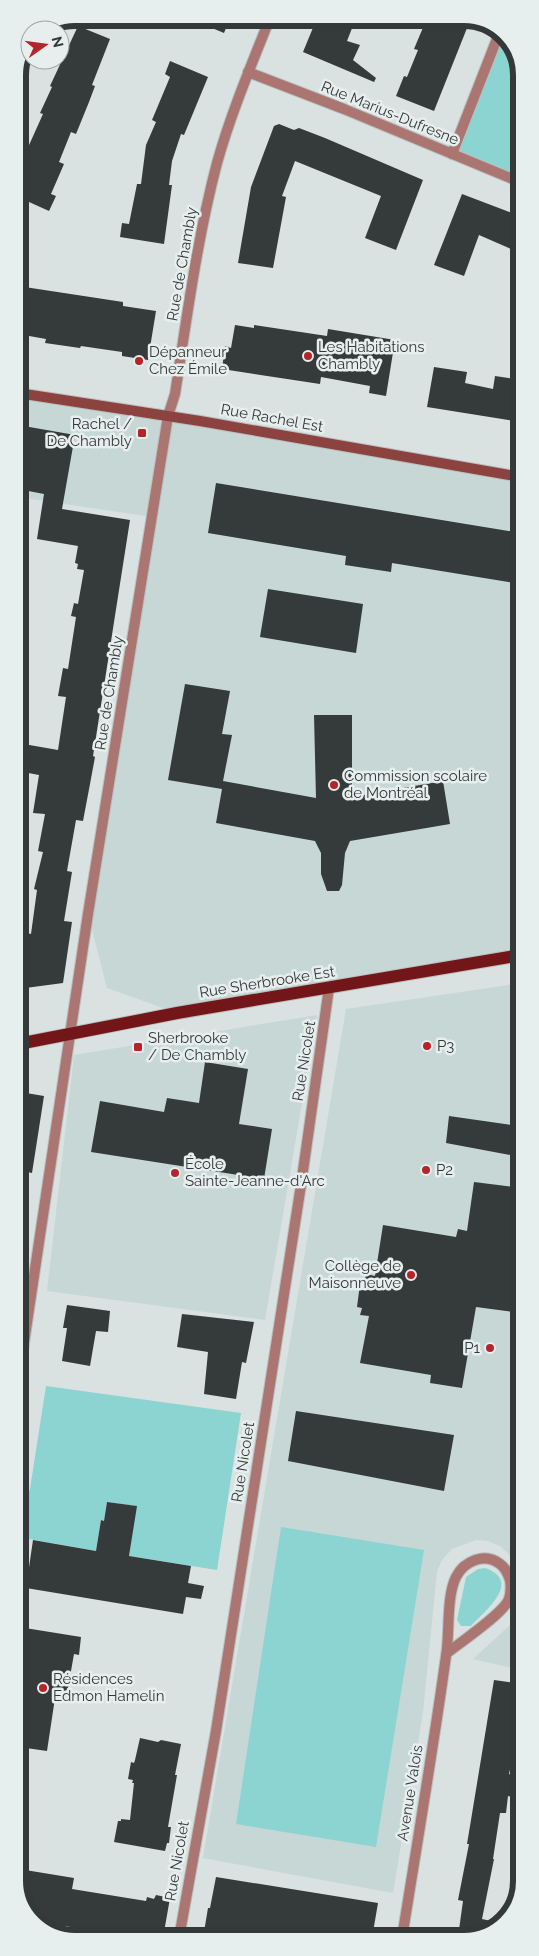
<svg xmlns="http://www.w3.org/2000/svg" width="539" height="1956" font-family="Raleway,sans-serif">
<rect width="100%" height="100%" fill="#dae1e1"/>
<g fill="#c6d7d5">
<polygon points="18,393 168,416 521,483 521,955 177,1013 107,988 88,914 152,517 18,497"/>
<polygon points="521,983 521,1565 500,1546 488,1541 476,1540 452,1549 442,1560 437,1571 423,1712 393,1893 203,1858 346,1009"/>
<polygon points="317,1015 265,1320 47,1291 74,1055"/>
<polygon points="521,1611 521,1670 473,1659 511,1624"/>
</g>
<g fill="#8bd4d1">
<polygon points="502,32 520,63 520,183 452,154"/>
<polygon points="46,1386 241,1413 217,1570 129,1556 136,1506 107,1502 104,1521 101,1520 96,1551 18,1537 18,1503 26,1498 30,1489"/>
<polygon points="281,1527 424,1550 376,1847 236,1824"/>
<path d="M 485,1568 C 523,1581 485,1611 471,1626 L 461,1626 L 457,1620 L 466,1577 L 478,1569 Z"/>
</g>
<g fill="#353a3a">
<polygon points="188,18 230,18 224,33"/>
<polygon points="317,18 356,18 347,41 360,45 353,60 376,78 374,82 303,52"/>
<polygon points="427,18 471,18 434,111 396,96 404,76 407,77 418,50 414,49"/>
<polygon points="78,26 110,39 92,85 95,86 89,102 76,134 71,132 59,162 64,164 51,194 56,196 49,211 18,197 18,184 26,166 21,163 43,114 40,113 52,87 50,86"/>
<polygon points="170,61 208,77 184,135 181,134 172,161 169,185 172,185 164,244 120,237 122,223 129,224 137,184 141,184 146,145 156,122 152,120 170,77 165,74"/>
<polygon points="279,124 294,130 299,128 325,138 423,180 396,250 365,238 381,196 295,161 282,196 286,197 273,268 238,263 251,187 274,126"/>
<polygon points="462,194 520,216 520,253 479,235 464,276 434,265"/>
<polygon points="18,286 123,302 123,306 156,311 148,360 122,356 122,352 81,346 80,348 45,343 46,339 18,334"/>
<polygon points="235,325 254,328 254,325 327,336 328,329 395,340 386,396 369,393 370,386 321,377 320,384 222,369 225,346 231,348"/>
<polygon points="434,367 467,372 465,383 493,389 495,376 514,379 512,395 521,396 521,422 427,407"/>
<polygon points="18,425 75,435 62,509 130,520 93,756 95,757 90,784 83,821 76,820 67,871 72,872 64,921 72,922 63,983 18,989 18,958 23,932 31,934 37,890 34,889 43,852 38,851 45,814 33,813 39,775 18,771 18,743 58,750 66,697 58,696 63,668 68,669 76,617 71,616 74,603 78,604 84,570 77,569 78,564 75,563 78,546 37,539 44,494 18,489"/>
<polygon points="216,483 521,533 521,584 392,563 391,572 345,565 346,556 208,533"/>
<polygon points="268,589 363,604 356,653 260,637"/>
<polygon points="185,684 230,691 222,734 232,735 223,781 316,798 314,715 352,715 352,797 443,781 450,824 350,841 345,853 342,885 339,891 327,891 321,874 321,853 315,841 216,823 222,789 168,780"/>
<polygon points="205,1062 248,1069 239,1124 272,1129 264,1179 91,1152 100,1101 164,1112 167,1098 199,1103"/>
<polygon points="26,1093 44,1096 32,1173 18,1170 18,1097 25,1098"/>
<polygon points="449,1116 511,1125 511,1127 521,1128 521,1157 446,1143"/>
<polygon points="474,1182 521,1188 521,1313 476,1307 462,1388 430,1383 431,1375 360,1363 369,1316 360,1315 362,1308 357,1307 360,1284 364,1285 366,1274 375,1276 383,1225 456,1237 458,1229 467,1231"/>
<polygon points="67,1305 110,1311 108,1332 96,1331 90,1366 62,1361 67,1328 63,1328"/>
<polygon points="182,1314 254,1322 246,1363 242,1362 236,1399 204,1394 208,1352 177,1347"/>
<polygon points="296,1411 454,1435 444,1491 288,1461"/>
<polygon points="107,1502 137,1506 129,1556 191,1566 188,1583 204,1586 201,1599 186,1597 183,1614 26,1588 33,1540 96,1551 101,1520 104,1521"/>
<polygon points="25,1628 81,1637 79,1655 74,1654 66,1699 55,1698 47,1751 19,1747 19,1680"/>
<polygon points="494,1680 521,1684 521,1700 517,1737 509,1774 515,1776 512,1797 508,1796 506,1813 500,1813 493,1859 494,1859 482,1919 500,1923 476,1937 458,1937 463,1901 458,1900 469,1844 467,1844 471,1820"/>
<polygon points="140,1738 158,1742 161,1740 181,1744 175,1775 177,1775 168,1827 171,1827 169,1843 167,1843 165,1851 114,1842 118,1821 121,1821 121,1819 130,1820 134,1783 132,1783 133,1780 128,1779 131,1762 134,1763 135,1760"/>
<polygon points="19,1869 74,1878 72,1889 146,1901 147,1897 154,1899 156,1895 170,1898 163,1938 133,1938 65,1926 64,1935 37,1924 19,1893"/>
<polygon points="216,1877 378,1903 372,1938 203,1938 208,1908 210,1908"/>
</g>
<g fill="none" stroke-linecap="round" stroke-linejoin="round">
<g stroke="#b9bfbf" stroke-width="12">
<g id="minor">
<polyline points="248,72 344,109 520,182"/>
<polyline points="452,154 500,31"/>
<path d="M 18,1383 L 88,914 L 168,416 L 175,394 C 187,317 197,239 217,163 C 231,113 251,66 270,18"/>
<polyline points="179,1938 216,1731 301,1185 329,988"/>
<path d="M 402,1938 C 417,1844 433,1750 446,1656 C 450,1633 446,1597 456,1577 C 464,1561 485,1552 500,1564 C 506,1568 508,1574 510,1580 C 511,1586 511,1592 509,1599 C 504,1613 461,1642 447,1653"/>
</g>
</g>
<g stroke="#b9bfbf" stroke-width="12">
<polyline id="secondary" points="18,393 200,421 521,477"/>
</g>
<g stroke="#b9bfbf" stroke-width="14">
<polyline id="primary" points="18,1044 177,1013 521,955"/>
</g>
<use href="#minor" stroke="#ab7672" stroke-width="10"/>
<use href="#secondary" stroke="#8c423e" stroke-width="10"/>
<use href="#primary" stroke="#731619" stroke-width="12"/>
</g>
<g fill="#b5242a" stroke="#e7eeee" stroke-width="2">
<circle cx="308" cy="356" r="5"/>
<circle cx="139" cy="361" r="5"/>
<rect x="137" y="428" width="10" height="10" rx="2.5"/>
<circle cx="334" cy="785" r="5"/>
<circle cx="427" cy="1046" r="5"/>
<rect x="133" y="1042" width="10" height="10" rx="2.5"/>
<circle cx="426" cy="1170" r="5"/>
<circle cx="175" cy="1173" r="5"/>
<circle cx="411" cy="1275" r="5"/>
<circle cx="490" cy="1348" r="5"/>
<circle cx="43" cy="1688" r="5"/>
</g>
<g text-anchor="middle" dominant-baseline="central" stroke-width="5" stroke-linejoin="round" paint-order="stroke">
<g font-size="15" fill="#353838" stroke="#e7eeee">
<text transform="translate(390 113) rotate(22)">Rue Marius-Dufresne</text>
<text transform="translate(182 264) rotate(-80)">Rue de Chambly</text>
<text transform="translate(272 418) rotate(10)">Rue Rachel Est</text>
<text transform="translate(109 693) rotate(-81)">Rue de Chambly</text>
<text transform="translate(267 982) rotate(-9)">Rue Sherbrooke Est</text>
<text transform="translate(304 1061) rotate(-81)">Rue Nicolet</text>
<text transform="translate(243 1462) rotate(-81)">Rue Nicolet</text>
<text transform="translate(410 1793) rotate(-81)">Avenue Valois</text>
<text transform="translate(177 1861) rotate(-80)">Rue Nicolet</text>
</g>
<g font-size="15" fill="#353838" stroke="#e7eeee" text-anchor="start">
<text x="318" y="347">Les Habitations<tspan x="318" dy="17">Chambly</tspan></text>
<text x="149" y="352">Dépanneur<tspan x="149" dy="17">Chez Émile</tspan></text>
<text x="132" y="424" text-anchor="end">Rachel /<tspan x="132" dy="17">De Chambly</tspan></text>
<text x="344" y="776">Commission scolaire<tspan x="344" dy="17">de Montréal</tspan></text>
<text x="148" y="1038">Sherbrooke<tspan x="148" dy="17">/ De Chambly</tspan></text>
<text x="437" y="1046">P3</text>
<text x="185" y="1164">École<tspan x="185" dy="17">Sainte-Jeanne-d'Arc</tspan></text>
<text x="436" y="1170">P2</text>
<text x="401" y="1266" text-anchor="end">Collège de<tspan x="401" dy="17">Maisonneuve</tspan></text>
<text x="480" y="1348" text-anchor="end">P1</text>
<text x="53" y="1679">Résidences<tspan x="53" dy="17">Edmon Hamelin</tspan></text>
</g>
</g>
<path d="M0 0H539V1956H0ZM75 26H464A49 49 0 0 1 513 75V1881A49 49 0 0 1 464 1930H75A49 49 0 0 1 26 1881V75A49 49 0 0 1 75 26Z" fill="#e7eeee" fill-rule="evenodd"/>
<path fill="none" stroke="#353838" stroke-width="6" d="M75 26H464A49 49 0 0 1 513 75V1881A49 49 0 0 1 464 1930H75A49 49 0 0 1 26 1881V75A49 49 0 0 1 75 26Z"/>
<g transform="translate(45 45) rotate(76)"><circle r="24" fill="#e7eeee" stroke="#a0a5a5"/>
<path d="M0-4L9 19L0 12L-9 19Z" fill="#b5242a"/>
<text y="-8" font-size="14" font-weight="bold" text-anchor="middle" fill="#353838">N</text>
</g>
</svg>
